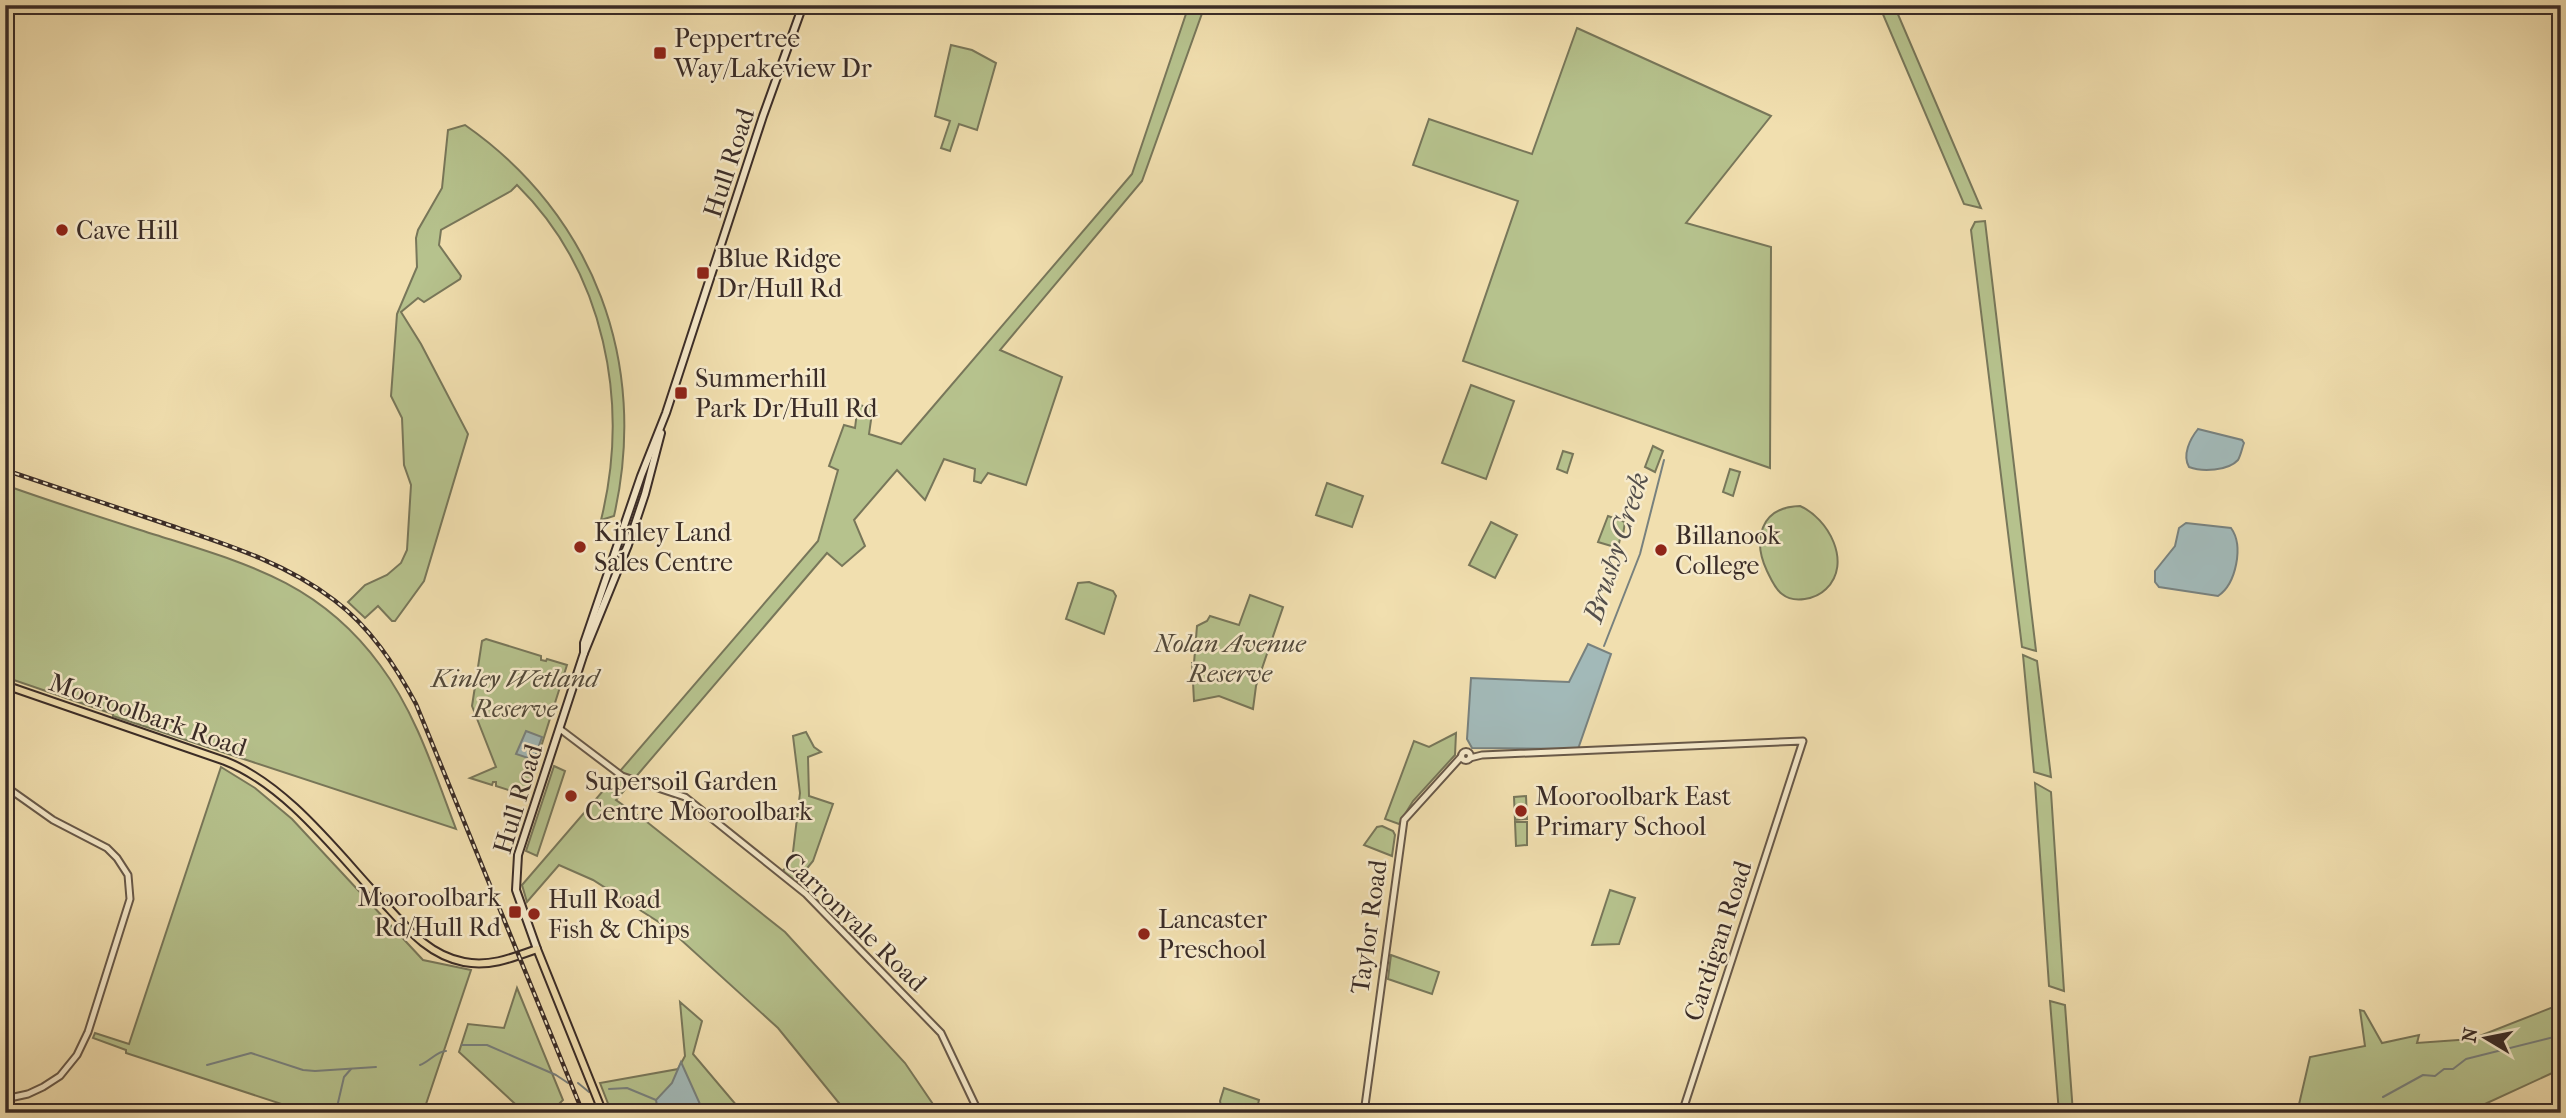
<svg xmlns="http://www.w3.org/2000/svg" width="2566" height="1118" font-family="'IM FELL French Canon',serif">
<rect width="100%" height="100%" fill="#f1dfaf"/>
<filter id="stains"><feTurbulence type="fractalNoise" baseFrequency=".00286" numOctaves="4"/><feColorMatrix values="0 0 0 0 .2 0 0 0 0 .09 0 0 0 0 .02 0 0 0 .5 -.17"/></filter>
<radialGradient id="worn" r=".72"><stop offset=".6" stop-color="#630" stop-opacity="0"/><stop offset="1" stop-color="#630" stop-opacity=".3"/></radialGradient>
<g fill="#b6c28d" stroke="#78775a" stroke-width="2">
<polygon points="1189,5 1205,5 1142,181 1000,350 1062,377 1026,485 988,473 981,483 974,481 975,469 944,459 925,500 897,470 854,520 865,546 842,566 827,553 616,800 647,822 785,932 905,1063 939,1113 847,1113 778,1028 668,928 593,880 559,865 527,902 522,885 818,541 838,470 829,466 844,425 855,428 858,404 865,407 873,406 869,434 901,444 1132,174"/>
<polygon points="1879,5 1894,5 1981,208 1964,204"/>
<polygon points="1577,28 1771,116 1686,223 1771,247 1770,468 1463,361 1518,201 1413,165 1429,119 1532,154"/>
<polygon points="951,45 972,50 996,63 977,130 959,124 950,151 941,148 950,121 935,116"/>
<path d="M 465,125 C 594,215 649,363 614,516 L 601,520 C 630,403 605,272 517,185 L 511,191 L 441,230 L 439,245 L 461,276 L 460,279 L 424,302 L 418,298 L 401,312 L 421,344 L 468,434 L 424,581 L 395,621 L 392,621 L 378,606 L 365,618 L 348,602 L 365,585 L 387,575 L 401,563 L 407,550 L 411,485 L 404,465 L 402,418 L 391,396 L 397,314 L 417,267 L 416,238 L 418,230 L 442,188 L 448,130 Z"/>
<polygon points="1985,221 2036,651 2022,647 1971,230 1975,222"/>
<polygon points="1471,385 1514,401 1486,479 1442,463"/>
<polygon points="1653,446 1663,451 1655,472 1645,467"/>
<polygon points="1563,451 1573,454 1567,473 1557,469"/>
<polygon points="1730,469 1740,472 1733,496 1723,492"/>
<polygon points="1327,483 1363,496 1352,527 1316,515"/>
<path d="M 5,485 C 55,503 106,519 156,535 C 248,564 320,583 380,665 C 416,713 435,774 456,829 L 113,716 L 113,714 L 5,677 Z"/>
<path d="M 1800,506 C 1828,518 1853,563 1826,589 C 1816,599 1794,604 1782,594 C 1775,589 1771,579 1767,571 C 1752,539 1761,507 1800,506 Z"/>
<polygon points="1608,516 1625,522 1623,535 1621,534 1618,548 1598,542"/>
<polygon points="1491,522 1517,535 1495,578 1469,565"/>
<polygon points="1089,582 1113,591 1116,596 1104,634 1066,619 1078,583"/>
<polygon points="1250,595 1283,607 1256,686 1253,709 1219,696 1194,701 1192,663 1194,663 1197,626 1207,621 1210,616 1239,625"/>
<polygon points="486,639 541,656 541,660 546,661 547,659 567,665 528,788 518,793 496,786 496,782 493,782 492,785 470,778 496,767 472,706 482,641"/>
<polygon points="2023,655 2037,661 2051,777 2034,772"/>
<polygon points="806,732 814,747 821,752 808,757 809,796 833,804 813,861 795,883 782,872 792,860 800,793 793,736"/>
<polygon points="1456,733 1455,755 1413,801 1399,824 1385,819 1414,741 1429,747"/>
<polygon points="554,766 565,771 537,856 526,851"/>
<polygon points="221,767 255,788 292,819 423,960 471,970 423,1113 309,1113 126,1053 126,1050 93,1038 95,1033 129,1044"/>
<polygon points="2035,783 2051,792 2064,991 2049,986"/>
<polygon points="1526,796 1527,819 1515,820 1514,797"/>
<polygon points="1515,822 1527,822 1527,845 1516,846"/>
<polygon points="1382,826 1393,831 1395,835 1392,856 1364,845 1377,827"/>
<polygon points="1610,890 1635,898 1619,944 1592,945"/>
<polygon points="1391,955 1439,972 1432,994 1388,979"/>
<polygon points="517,988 563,1100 550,1113 525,1113 459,1052 468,1024 504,1028"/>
<polygon points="2050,1001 2065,1005 2073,1113 2059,1113"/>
<polygon points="680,1002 702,1021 693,1054 743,1113 651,1113 639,1104 609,1106 600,1083 678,1069 685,1056"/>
<polygon points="2561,1004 2561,1069 2485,1104 2443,1113 2297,1113 2310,1057 2365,1046 2360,1010 2364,1011 2382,1043 2419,1035 2417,1043 2472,1039"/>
<polygon points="1224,1088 1259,1100 1256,1113 1222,1112 1220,1101"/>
</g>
<g fill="#a2b9b8" stroke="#78817e" stroke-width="2">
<path d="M 2198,429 L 2242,440 L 2244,443 C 2242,448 2241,455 2238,460 C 2228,471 2202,472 2189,467 C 2182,455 2190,439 2198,429 Z"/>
<path d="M 2186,523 L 2231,528 C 2244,546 2236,584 2218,596 L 2159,587 L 2155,582 L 2155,571 L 2175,546 L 2179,528 Z"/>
<polygon points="1588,644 1611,654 1578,749 1472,748 1467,739 1471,678 1569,682"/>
<polygon points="526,731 542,737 534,760 516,754"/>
<polygon points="681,1062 704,1113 695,1113 692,1107 657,1106 656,1100 672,1083"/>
</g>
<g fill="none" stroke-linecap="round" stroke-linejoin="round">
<g stroke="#78817e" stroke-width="2">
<polyline points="1604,646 1640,554 1664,460"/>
<polyline points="462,1045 487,1045 556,1075 568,1083"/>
<polyline points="207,1065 251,1053 303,1070 315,1071 376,1067"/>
<path d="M 420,1065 C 429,1062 437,1051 446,1051"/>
<polyline points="578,1083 589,1092"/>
<polyline points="609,1089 627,1088 656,1100"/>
<polyline points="2383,1097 2423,1075 2435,1076 2444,1069 2453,1069 2466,1059 2554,1037 2561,1027"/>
<polyline points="337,1107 344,1077 351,1069"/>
</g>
<g stroke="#685949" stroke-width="9">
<g id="tertiary">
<polyline points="560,729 622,776 685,797 806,894 941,1033 979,1113"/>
<circle cx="1466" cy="756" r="4.5"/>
<polyline points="1470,758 1482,755 1803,741 1682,1113"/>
<polyline points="5,786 53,820 107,848 117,858 128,875 130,899 88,1032 77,1055 60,1076 43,1087 28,1094 5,1099"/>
<polyline points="1364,1113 1404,820 1461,757"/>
</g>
</g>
<g stroke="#3a2c27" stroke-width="10">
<g id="secondary">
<polyline points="584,653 584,643 641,476 666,413 763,116 803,5"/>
<polyline points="537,949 516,890 518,855 584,653 628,545 645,494 661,433"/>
</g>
</g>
<g stroke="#3a2c27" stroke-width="10">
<path id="primary" d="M 5,685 L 225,761 C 287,785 338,854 383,902 C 407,928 428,955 464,962 C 490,967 512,958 537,949 L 603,1113"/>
</g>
<use href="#tertiary" stroke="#f6eacb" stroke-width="5"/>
<use href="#secondary" stroke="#f6eacb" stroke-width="6"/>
<use href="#primary" stroke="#f1dfaf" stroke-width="6"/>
<g stroke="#3a2c27" stroke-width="4.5">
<path id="rail" d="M 5,470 C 59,488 113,506 166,524 C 225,544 284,562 334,600 C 370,627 395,665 416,704 L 583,1113"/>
</g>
<use href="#rail" stroke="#f6eacb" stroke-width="2" stroke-dasharray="5" stroke-linecap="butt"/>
</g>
<g fill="#8f2418" stroke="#f6eacb" stroke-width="2.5">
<rect x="653" y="46" width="14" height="14" rx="3.5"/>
<circle cx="62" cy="230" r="7"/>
<rect x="696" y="266" width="14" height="14" rx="3.5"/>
<rect x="674" y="386" width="14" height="14" rx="3.5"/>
<circle cx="580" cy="547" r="7"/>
<circle cx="1661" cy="550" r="7"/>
<circle cx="571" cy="796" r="7"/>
<circle cx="1521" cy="811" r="7"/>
<rect x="508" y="905" width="14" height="14" rx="3.5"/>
<circle cx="534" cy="914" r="7"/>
<circle cx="1144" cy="934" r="7"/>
</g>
<g text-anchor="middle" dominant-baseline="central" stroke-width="5" stroke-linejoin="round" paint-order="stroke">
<g font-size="26" fill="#3a2c27" stroke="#f6eacb" text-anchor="start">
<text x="674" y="38">Peppertree<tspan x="674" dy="30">Way/Lakeview Dr</tspan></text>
<text x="76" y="230">Cave Hill</text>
<text x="717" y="258">Blue Ridge<tspan x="717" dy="30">Dr/Hull Rd</tspan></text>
<text x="695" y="378">Summerhill<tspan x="695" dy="30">Park Dr/Hull Rd</tspan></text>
<text x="594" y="532">Kinley Land<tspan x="594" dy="30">Sales Centre</tspan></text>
<text x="1675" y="535">Billanook<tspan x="1675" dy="30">College</tspan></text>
<text x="585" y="781">Supersoil Garden<tspan x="585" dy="30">Centre Mooroolbark</tspan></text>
<text x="1535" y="796">Mooroolbark East<tspan x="1535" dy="30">Primary School</tspan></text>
<text x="501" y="897" text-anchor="end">Mooroolbark<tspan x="501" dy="30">Rd/Hull Rd</tspan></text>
<text x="548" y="899">Hull Road<tspan x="548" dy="30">Fish &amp; Chips</tspan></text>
<text x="1158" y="919">Lancaster<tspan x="1158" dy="30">Preschool</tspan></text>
</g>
<g font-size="26" fill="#3a2c27" stroke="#f6eacb">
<text transform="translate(729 163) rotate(-72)">Hull Road</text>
<text transform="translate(148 715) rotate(19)">Mooroolbark Road</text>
<text transform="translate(518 799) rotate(-73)">Hull Road</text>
<text transform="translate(855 922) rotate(44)">Carronvale Road</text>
<text transform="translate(1369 927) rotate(-82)">Taylor Road</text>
<text transform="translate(1718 941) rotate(-72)">Cardigan Road</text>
</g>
<g font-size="26" font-style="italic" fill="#534a3b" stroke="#f6eacb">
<text x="1230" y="643">Nolan Avenue<tspan x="1230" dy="30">Reserve</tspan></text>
<text x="515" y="678">Kinley Wetland<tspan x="515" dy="30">Reserve</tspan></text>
</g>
<g font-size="28" font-style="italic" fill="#544f4b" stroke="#f6eacb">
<text transform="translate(1616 547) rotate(-72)">Brushy Creek</text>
</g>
</g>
<rect width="2566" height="1118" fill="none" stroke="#f1dfaf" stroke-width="28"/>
<rect x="7" y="7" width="2552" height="1104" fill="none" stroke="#3a2c27" stroke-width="3.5"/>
<rect x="14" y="14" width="2538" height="1090" fill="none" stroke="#3a2c27" stroke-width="2"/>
<g transform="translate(2486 1038) rotate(280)" stroke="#f6eacb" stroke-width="5" paint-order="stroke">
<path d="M0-5L12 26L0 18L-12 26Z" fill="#3a2c27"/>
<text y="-10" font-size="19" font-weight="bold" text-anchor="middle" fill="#3a2c27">N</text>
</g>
<rect width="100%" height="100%" filter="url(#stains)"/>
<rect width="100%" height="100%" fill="url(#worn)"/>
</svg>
